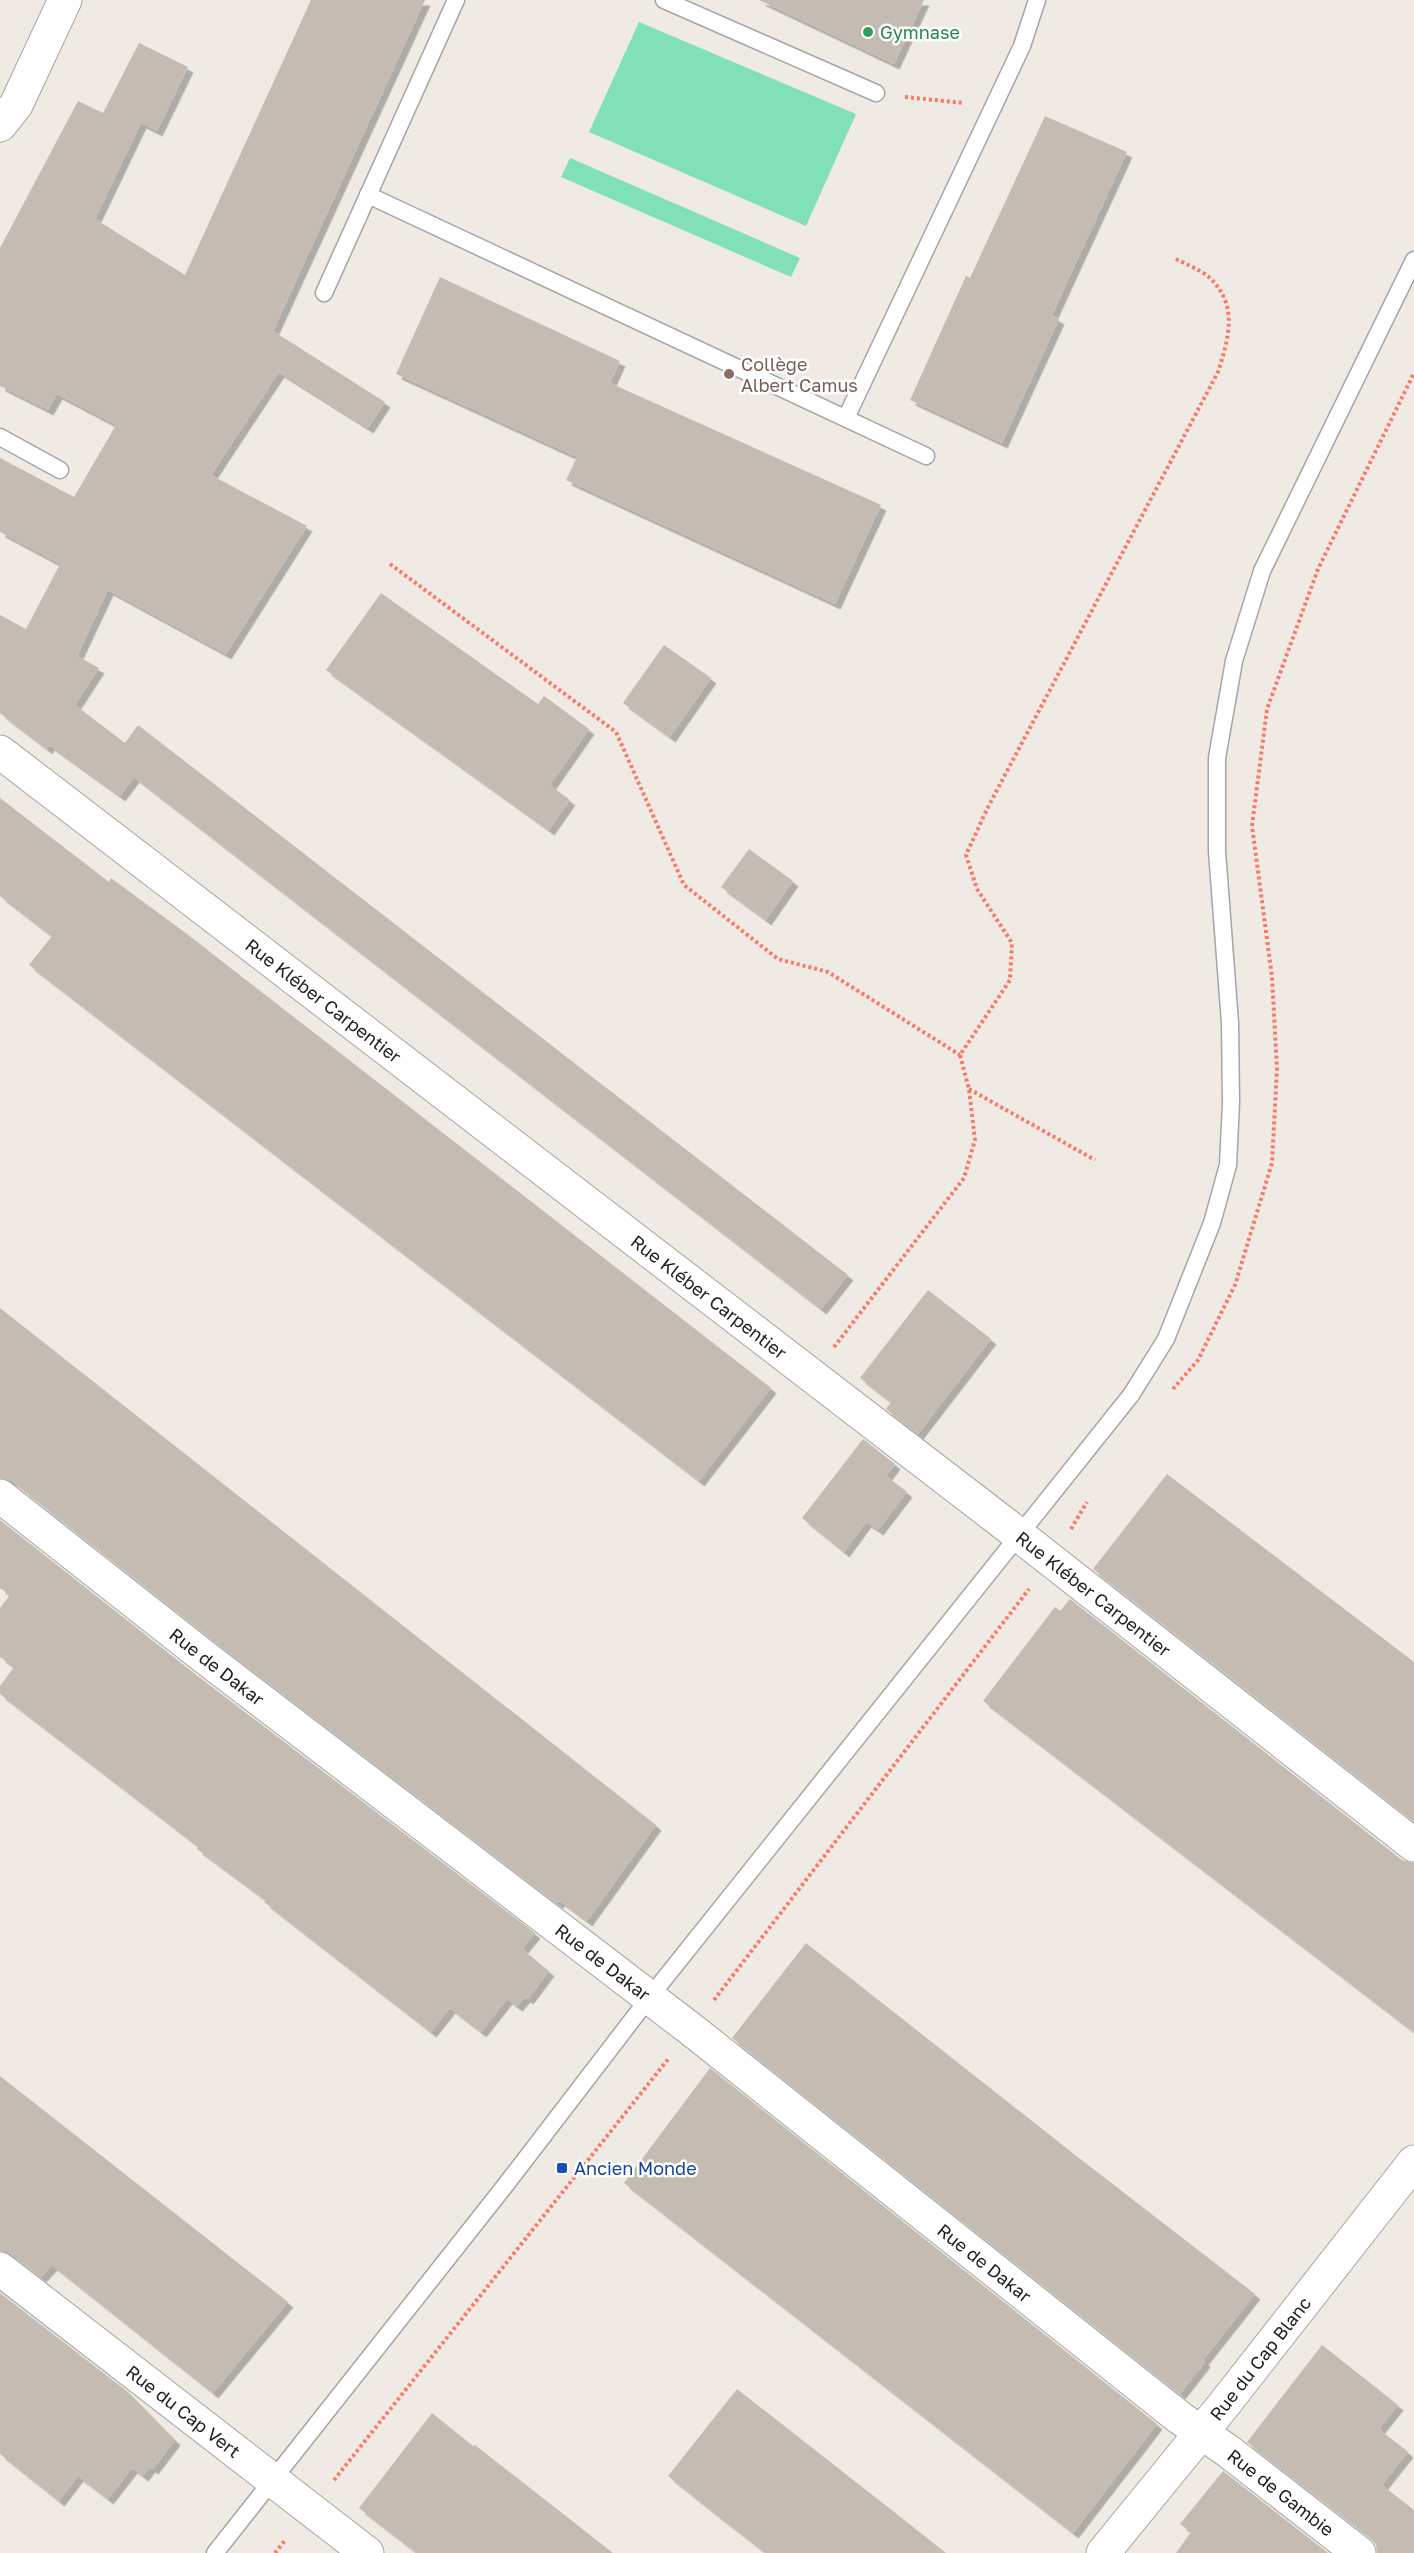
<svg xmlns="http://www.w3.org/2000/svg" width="1414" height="2553" font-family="'Golos Text',sans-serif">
<defs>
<filter id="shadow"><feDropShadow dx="5.5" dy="5.5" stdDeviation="0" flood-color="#0004"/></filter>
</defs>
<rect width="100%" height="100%" fill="#efebe4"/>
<g fill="#81dfba">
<polygon points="639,22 856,114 806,226 589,132"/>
<polygon points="570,158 800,258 791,277 561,177"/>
</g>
<g fill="#c4bbb3" filter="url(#shadow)">
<polygon points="311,0 425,0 273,331 385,402 368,428 279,372 211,475 307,526 226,654 108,590 77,656 99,668 75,705 125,743 138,725 848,1275 821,1309 134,777 120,796 49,745 47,749 0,713 0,615 26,629 60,564 0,532 0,458 74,497 116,425 57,394 48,410 0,386 0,248 78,101 103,113 139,43 188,67 157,131 141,123 95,219 185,275"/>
<polygon points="759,0 924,0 894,64"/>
<polygon points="1045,116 1127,152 1052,315 1059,319 1002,443 910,400 966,276 970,278"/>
<polygon points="440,277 620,361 610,383 881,505 835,604 566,480 577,457 396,374"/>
<polygon points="381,593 538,704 544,696 589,729 550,785 570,800 549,830 326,670"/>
<polygon points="664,645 711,678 670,737 623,703"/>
<polygon points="0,798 109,882 111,878 187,934 771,1388 699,1481 29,965 52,936 0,896"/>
<polygon points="749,849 793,881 766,920 721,887"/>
<polygon points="928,1290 991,1339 918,1434 886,1409 891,1402 860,1378"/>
<polygon points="0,1308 656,1825 587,1921 560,1901 557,1903 218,1644 12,1481 0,1478"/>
<polygon points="863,1439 895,1464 886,1476 907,1492 878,1530 866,1522 844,1552 802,1518"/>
<polygon points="1167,1474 1414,1662 1414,1821 1093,1569"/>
<polygon points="0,1520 195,1674 535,1933 522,1949 549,1971 528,1999 525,1997 517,2006 507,1999 481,2032 450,2008 431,2032 264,1902 266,1900 197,1849 198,1846 0,1694 0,1686 14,1667 0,1657 0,1608 10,1595 0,1588"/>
<polygon points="1070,1599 1402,1860 1414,1863 1414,2032 983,1701 1055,1607 1060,1611"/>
<polygon points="806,1943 1079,2158 1255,2294 1203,2360 1205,2362 1180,2394 732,2038"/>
<polygon points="710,2068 1157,2424 1073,2533 624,2183"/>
<polygon points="0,2076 288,2302 213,2393 52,2265 41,2277 11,2254 0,2251"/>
<polygon points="0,2293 128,2392 175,2440 153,2469 150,2467 143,2476 132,2468 108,2499 78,2476 59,2501 0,2454"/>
<polygon points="1322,2345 1398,2405 1379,2429 1408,2452 1382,2485 1414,2510 1414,2553 1377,2553 1376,2545 1371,2538 1247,2442"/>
<polygon points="737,2389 889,2508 946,2553 766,2553 717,2515 668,2476"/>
<polygon points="432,2413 473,2446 475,2445 613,2553 417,2553 359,2508"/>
<polygon points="1223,2471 1328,2553 1176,2553 1191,2532 1180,2524"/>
</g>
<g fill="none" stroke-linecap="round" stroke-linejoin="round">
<g stroke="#a5a5a5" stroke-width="19">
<g id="service">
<polyline points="664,0 876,93"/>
<polyline points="368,195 926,456"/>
<polyline points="324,293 456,0"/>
<polyline points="846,418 1022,46 1037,0"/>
<polyline points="0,437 60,470"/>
<polyline points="215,2553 504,2187 649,1998 1131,1395 1166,1339 1212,1223 1228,1165 1231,1103 1230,1023 1217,851 1217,758 1234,661 1262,571 1414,260"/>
</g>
</g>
<g stroke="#a5a5a5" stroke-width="35">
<g id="minor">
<path id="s1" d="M 0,752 L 1001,1521 L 1414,1845"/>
<path id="s2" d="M 0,1496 L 207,1659 L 692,2030 L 1180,2418 L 1228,2451 L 1359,2553"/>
<path id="s3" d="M 0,2269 L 367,2553"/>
<path id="s4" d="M 1103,2553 L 1222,2407 L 1414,2162"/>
</g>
</g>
<g stroke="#a5a5a5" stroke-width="35">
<polyline id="tertiary" points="0,125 16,105 65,0"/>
</g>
<g stroke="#fb7869" stroke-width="4" stroke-dasharray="3 3" stroke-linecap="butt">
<polyline points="905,97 964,103"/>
<polyline points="390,564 616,732 684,885 778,959 828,972 960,1055"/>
<polyline points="969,1089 1095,1160"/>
<path d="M 834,1347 L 964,1178 L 975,1140 L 969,1089 L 960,1055 L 1010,980 L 1012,943 L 977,889 L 966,855 L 987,809 L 1218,372 C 1228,340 1239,307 1211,279 C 1202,270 1185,264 1174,258"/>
<polyline points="1173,1389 1198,1360 1235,1285 1272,1163 1277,1069 1272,977 1252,826 1267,709 1318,569 1414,373"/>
<polyline points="1071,1529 1087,1502"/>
<polyline points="714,2000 1029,1589"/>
<polyline points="334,2480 669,2058"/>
<polyline points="275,2553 286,2539"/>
</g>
<use href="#service" stroke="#fff" stroke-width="16"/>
<use href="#minor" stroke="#fff" stroke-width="33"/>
<use href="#tertiary" stroke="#fff" stroke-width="33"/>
</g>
<circle fill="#2e9e5b" stroke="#fff" stroke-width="2" cx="868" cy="32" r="6"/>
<circle fill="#8d6e63" stroke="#fff" stroke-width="2" cx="729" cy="374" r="6"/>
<rect fill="#1a4fb4" stroke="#fff" stroke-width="2" x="556" y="2162" width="12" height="12" rx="3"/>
<g text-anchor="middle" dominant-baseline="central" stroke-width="5" stroke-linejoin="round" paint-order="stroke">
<g font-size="18" fill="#27864d" stroke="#fff" text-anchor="start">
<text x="880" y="32">Gymnase</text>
</g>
<g font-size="18" fill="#785e54" stroke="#fff" text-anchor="start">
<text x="741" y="364">Collège<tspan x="741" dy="21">Albert Camus</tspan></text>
</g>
<g font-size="18" fill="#1e1e1e" stroke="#fff">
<text stroke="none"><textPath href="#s1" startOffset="408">Rue Kléber Carpentier</textPath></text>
<text stroke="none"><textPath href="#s1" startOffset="894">Rue Kléber Carpentier</textPath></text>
<text stroke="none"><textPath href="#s1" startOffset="1380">Rue Kléber Carpentier</textPath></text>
<text stroke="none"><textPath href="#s2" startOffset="276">Rue de Dakar</textPath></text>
<text stroke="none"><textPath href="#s2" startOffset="762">Rue de Dakar</textPath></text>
<text stroke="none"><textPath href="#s2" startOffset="1248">Rue de Dakar</textPath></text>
<text stroke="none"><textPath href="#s4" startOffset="250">Rue du Cap Blanc</textPath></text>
<text stroke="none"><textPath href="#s3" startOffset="232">Rue du Cap Vert</textPath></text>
<text stroke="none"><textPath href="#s2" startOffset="1623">Rue de Gambie</textPath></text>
</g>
<g font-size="18" fill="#164399" stroke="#fff" text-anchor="start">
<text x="574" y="2168">Ancien Monde</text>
</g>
</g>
</svg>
